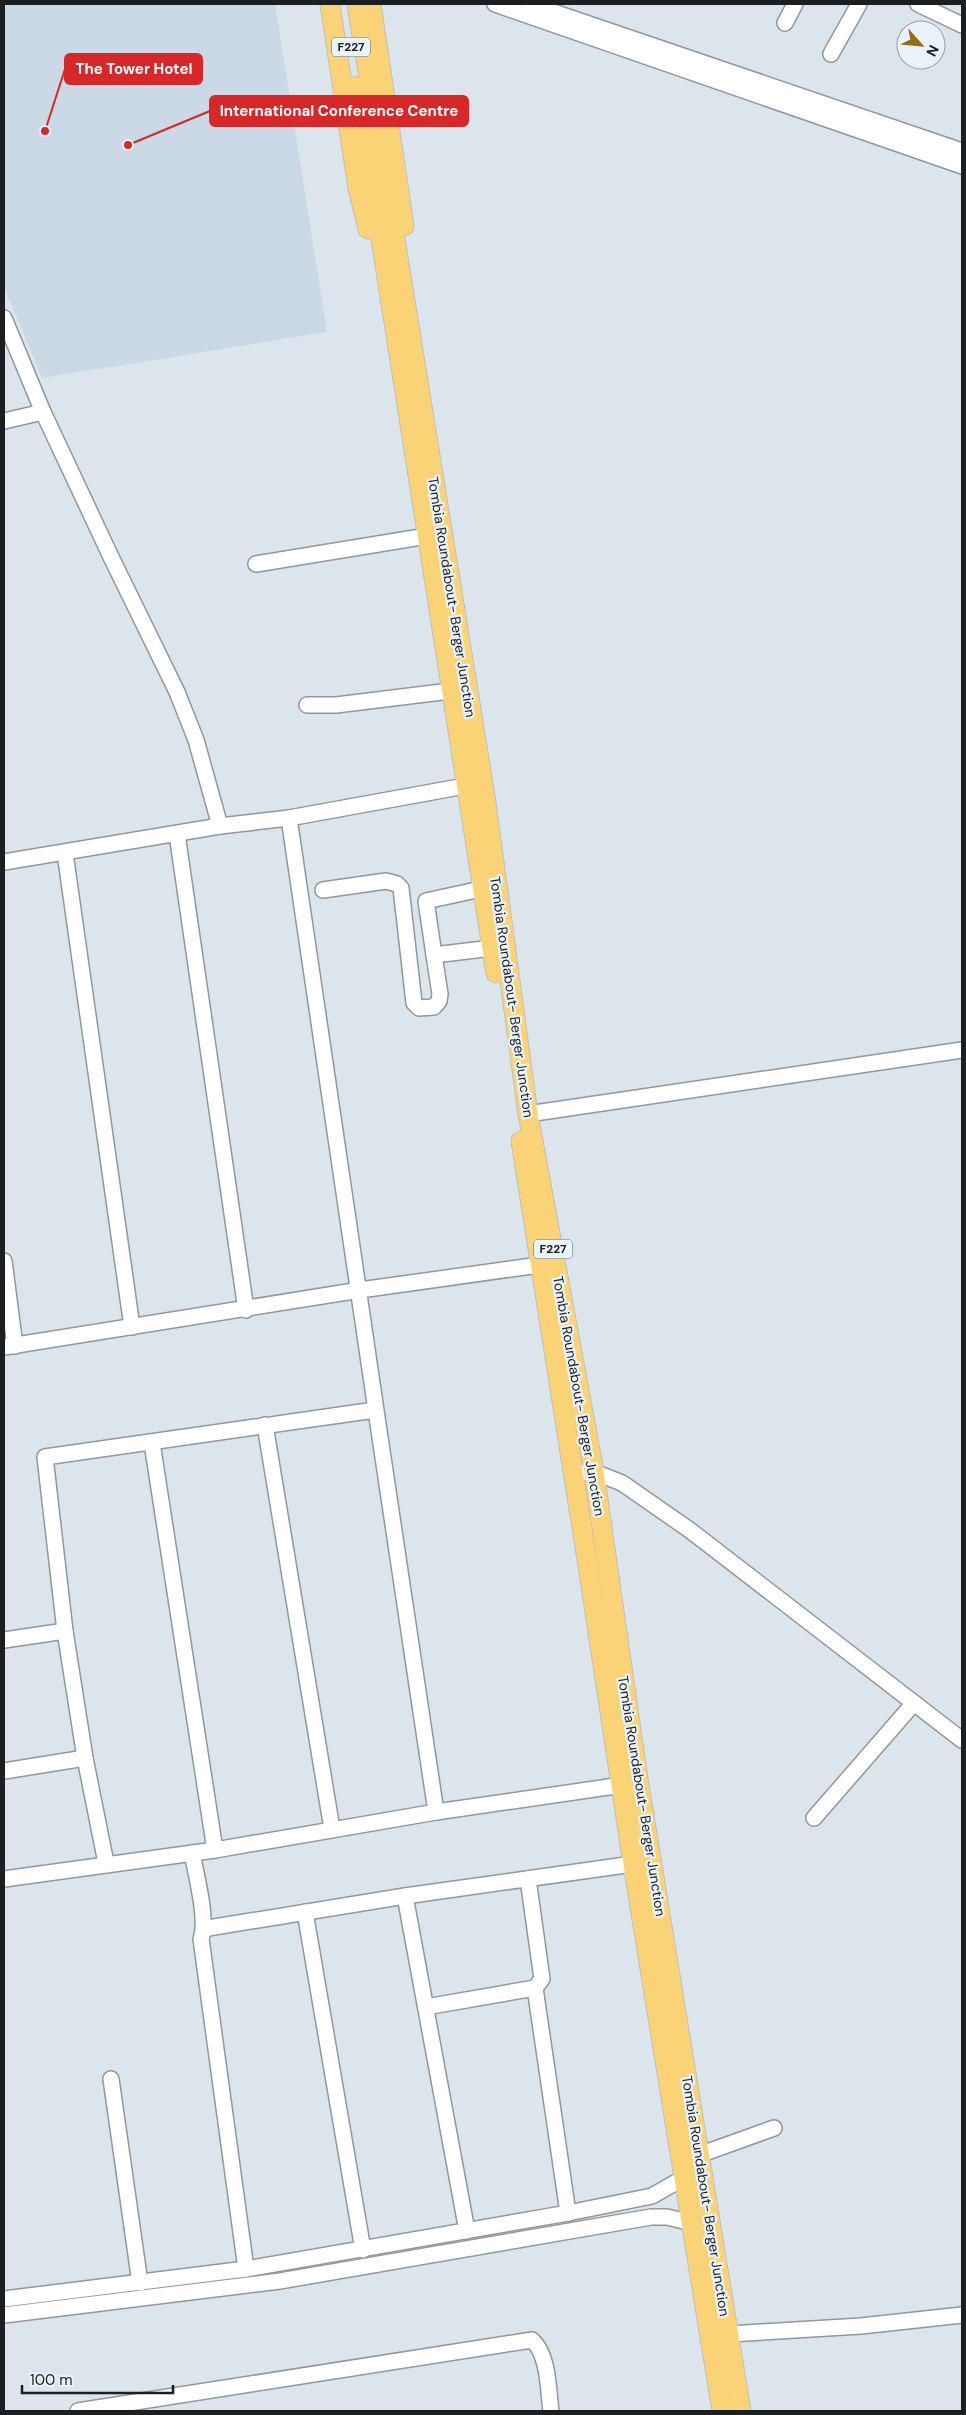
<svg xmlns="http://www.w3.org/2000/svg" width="966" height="2415" font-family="'DM Sans',sans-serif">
<rect width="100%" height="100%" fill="#dce5ec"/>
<polygon fill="#cad9e5" points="4,4 275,4 327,332 42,378 4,287"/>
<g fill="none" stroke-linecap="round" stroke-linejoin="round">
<g stroke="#8f989e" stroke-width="18">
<g id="minor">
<polyline points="495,4 962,166"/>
<polyline points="530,4 962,151"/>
<polyline points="918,4 962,25"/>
<polyline points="785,23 795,4"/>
<polyline points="831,54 859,4"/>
<polyline points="4,318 43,412 111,557 177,692 196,740 220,826"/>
<polyline points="4,421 43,412"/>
<polyline points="256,564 427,536"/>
<polyline points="307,705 336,705 450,691"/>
<path d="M 289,818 C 339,1149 385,1481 436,1812"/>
<polyline points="177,834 246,1310"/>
<polyline points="65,853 132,1327"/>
<polyline points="4,862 220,826 289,818 476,784"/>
<polyline points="481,889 426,901 434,955 492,948"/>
<polyline points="323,890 386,881 397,884 401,888 414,1003 419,1008 434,1007 439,1001 440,994 434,955"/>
<polyline points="528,1114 962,1050"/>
<polyline points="4,1261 15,1346"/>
<polyline points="4,1347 360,1290 539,1265"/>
<polyline points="265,1425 332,1829"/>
<polyline points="152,1443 215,1850"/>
<polyline points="573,1473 594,1472 622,1483 691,1531 962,1740"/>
<polyline points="4,1640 65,1631"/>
<polyline points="4,1771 85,1758"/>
<polyline points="814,1818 914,1703"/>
<path d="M 192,1853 C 196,1875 208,1919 201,1939 L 246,2269"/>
<polyline points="106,1863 85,1758 65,1631 45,1457 375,1410"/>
<polyline points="4,1879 215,1850 436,1812 622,1785"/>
<polyline points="405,1896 467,2231"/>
<polyline points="305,1912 363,2250"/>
<polyline points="203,1932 208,1928 405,1896 633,1864"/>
<polyline points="535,1988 568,2213"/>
<polyline points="426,2007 535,1988 542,1979 528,1879"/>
<polyline points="111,2079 140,2283"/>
<polyline points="699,2155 774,2128"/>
<polyline points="4,2299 246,2269 568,2213 652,2196 685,2177"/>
<polyline points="4,2315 280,2281 651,2217 667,2217 692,2223"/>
<polyline points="729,2334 861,2326 962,2315"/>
<path d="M 78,2411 L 532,2340 C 549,2355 548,2390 551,2411"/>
</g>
</g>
<g stroke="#bfc0c1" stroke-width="21">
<g id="major">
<polyline points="330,4 358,188 368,229"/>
<polyline points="357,4 485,796 528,1114 594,1472 638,1779 741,2411"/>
<polyline points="371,4 404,226"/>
<polyline points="357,86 496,973"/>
<polyline points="521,1141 588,1566 633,1864 722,2411"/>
</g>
</g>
<use href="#minor" stroke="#fff" stroke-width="15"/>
<use href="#major" stroke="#fad377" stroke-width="19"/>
</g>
<g text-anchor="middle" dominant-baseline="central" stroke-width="4.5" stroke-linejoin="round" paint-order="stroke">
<g fill="#e9f2f9" stroke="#595e62" stroke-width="1">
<rect x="332" y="37.5" width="38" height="19" rx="4"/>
<rect x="534" y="1239.5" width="38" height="19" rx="4"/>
</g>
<g font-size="12" font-weight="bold" fill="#1b1f21">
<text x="351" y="47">F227</text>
<text x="553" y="1249">F227</text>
</g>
<g font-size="14" fill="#1b1f21" stroke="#e9f2f9">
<text transform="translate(452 597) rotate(81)">Tombia Roundabout- Berger Junction</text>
<text transform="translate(512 997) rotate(82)">Tombia Roundabout- Berger Junction</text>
<text transform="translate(579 1396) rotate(80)">Tombia Roundabout- Berger Junction</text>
<text transform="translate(642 1796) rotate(81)">Tombia Roundabout- Berger Junction</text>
<text transform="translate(706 2196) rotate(81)">Tombia Roundabout- Berger Junction</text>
</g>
</g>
<path fill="none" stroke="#d62828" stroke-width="2" d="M45 131L65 69M128 145L210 111"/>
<g fill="#d62828" stroke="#e9f2f9" stroke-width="2">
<circle cx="45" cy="131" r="5"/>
<circle cx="128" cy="145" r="5"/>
</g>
<g fill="#d62828" stroke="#d62828" stroke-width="2">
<rect x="65" y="54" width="137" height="30" rx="5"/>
<rect x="210" y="96" width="258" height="30" rx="5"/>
</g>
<g font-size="15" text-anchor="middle" font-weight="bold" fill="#fff">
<text x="134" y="74">The Tower Hotel</text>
<text x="339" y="116">International Conference Centre</text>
</g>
<rect width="966" height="2415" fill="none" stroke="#1b1f21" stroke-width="10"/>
<g transform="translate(921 45) rotate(117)"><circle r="24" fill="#e9f2f9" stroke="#979ea3"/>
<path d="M0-4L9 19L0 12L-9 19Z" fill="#956d17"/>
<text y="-8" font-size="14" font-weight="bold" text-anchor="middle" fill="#1b1f21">N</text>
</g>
<path d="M22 2385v8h151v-8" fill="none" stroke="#1b1f21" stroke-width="2.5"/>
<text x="30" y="2385" font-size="15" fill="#1b1f21" stroke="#e9f2f9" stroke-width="4" paint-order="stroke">100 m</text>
</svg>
